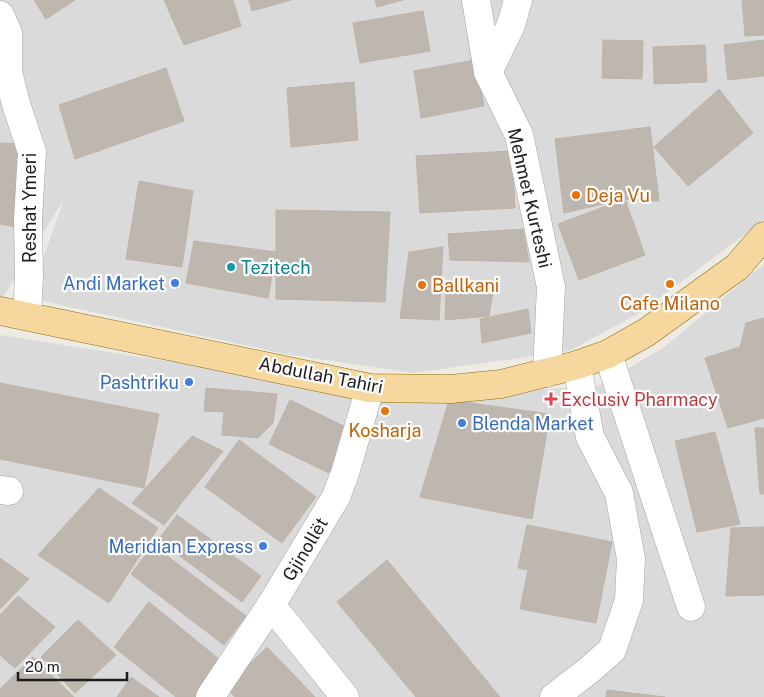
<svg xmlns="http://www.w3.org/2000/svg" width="764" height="697" font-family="'Public Sans',sans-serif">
<rect width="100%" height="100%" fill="#edebe3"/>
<g fill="#dbdada">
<polygon points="0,0 764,0 764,220 641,312 569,351 414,373 285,354 29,298 64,199 0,302"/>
<polygon points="764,264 764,697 0,697 0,335 403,398 598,386 663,348"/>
</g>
<g fill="#beb7b0" stroke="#beb3a6">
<polygon points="34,0 75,0 46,19"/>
<polygon points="164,0 233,0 241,26 184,45"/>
<polygon points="249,0 291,0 252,11"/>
<polygon points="375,0 403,0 377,7"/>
<polygon points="742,0 764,0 764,35 745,36"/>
<polygon points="423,11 430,51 360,63 353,23"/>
<polygon points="603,40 643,41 642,79 602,78"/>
<polygon points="764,40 764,76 728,80 724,45"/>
<polygon points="705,45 707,82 654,84 653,47"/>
<polygon points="475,60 484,106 421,118 414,71"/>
<polygon points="166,68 184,121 75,159 59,105"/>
<polygon points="354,82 358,140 291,147 287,88"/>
<polygon points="719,89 753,133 688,186 654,147"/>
<polygon points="650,127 659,201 625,199 564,213 555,139"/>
<polygon points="0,143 25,144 22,228 0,224"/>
<polygon points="512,151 515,208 420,213 416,156"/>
<polygon points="139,181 193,191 182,267 126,259"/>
<polygon points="625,199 645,255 579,280 558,224"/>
<polygon points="276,210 390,212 385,302 276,299"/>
<polygon points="523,229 529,262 450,260 448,234"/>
<polygon points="194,241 276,252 268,298 186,283"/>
<polygon points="443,247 439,320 400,318 409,252"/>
<polygon points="446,292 493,292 489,316 445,320"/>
<polygon points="528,309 531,333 482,343 480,319"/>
<polygon points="764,318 764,418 728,428 705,358 740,347 746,323"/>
<polygon points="0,383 159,414 144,488 0,459"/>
<polygon points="206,388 277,394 273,423 258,438 222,435 224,412 204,411"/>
<polygon points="290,400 350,429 329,473 269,444"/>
<polygon points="449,400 550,414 532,519 420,497"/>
<polygon points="755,428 764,428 764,494 760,494"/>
<polygon points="715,432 740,524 697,532 675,441"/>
<polygon points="192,436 223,451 164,525 132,503"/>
<polygon points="239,440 316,497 282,543 205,487"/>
<polygon points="99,488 158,528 109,603 38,555"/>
<polygon points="177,515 261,576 242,602 158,540"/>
<polygon points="527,525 612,542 596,623 520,609 528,570 518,568"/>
<polygon points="764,527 764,595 726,596 731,528"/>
<polygon points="153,545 246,616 224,645 131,574"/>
<polygon points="0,558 29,579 0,609"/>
<polygon points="387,560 500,697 416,697 337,602"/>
<polygon points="18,596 55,627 15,668 0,655 0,615"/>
<polygon points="149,602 225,664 196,697 176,697 114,647"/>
<polygon points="78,620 116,655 75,693 41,657"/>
<polygon points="267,647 315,697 235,697 226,687"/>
<polygon points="33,657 74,697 0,697 0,689"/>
<polygon points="131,677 159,697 117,697"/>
<polygon points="607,690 665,697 606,697"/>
</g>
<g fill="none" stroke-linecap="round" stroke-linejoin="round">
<g stroke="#a4a4a4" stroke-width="29">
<g id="minor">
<polyline points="476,0 488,72 519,135 551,287 547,373"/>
<polyline points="0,15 8,33 8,72 16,104 32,152 28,219 29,277 27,316"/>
<polyline points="488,72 511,25 518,0"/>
<polyline points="608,354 691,607"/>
<polyline points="0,490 9,491"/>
<polyline points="271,605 345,697"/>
<polyline points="210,697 271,605 336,497 345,473 370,388"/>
<polyline points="554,697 588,671 612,650 629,600 631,559 619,493 590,437 577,365"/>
</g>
</g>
<g stroke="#8d6c09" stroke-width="29">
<polyline id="major" points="0,311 370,388 451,389 501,384 577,365 608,354 647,332 737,267 764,236"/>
</g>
<use href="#minor" stroke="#fff" stroke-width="28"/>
<use href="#major" stroke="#f6d89f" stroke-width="28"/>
</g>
<g fill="#e8710a" stroke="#fff" stroke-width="2">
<circle cx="576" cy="195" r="5"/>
<circle cx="670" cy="284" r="5"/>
<circle cx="422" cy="285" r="5"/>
<circle cx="385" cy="411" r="5"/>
</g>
<circle fill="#0f9aa8" stroke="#fff" stroke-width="2" cx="231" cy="267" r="5"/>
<g fill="#3f7fe0" stroke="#fff" stroke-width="2">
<circle cx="175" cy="283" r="5"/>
<circle cx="189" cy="382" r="5"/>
<circle cx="462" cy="423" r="5"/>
<circle cx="263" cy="546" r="5"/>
</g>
<path fill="#e0444e" stroke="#fff" stroke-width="2" d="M548.5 391.5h5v5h5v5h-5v5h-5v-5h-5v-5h5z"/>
<g text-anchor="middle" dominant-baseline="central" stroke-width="4.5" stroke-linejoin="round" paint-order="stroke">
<g font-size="18" fill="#c56008" stroke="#fff" text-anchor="start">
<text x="586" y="195">Deja Vu</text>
<text x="432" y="285">Ballkani</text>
<text x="670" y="303" text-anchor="middle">Cafe Milano</text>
<text x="385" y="430" text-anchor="middle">Kosharja</text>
</g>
<g font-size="18" fill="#1d1d1d" stroke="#fff">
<text transform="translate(530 198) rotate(77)">Mehmet Kurteshi</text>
<text transform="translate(29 208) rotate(-90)">Reshat Ymeri</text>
<text transform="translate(321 375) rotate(11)">Abdullah Tahiri</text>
<text transform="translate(305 549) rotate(-59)">Gjinollët</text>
</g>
<g font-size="18" fill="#0d838f" stroke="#fff" text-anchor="start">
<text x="241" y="267">Tezitech</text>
</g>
<g font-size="18" fill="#366cbe" stroke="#fff" text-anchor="end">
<text x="165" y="283">Andi Market</text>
<text x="179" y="382">Pashtriku</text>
<text x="472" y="423" text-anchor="start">Blenda Market</text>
<text x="253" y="546">Meridian Express</text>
</g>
<g font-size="18" fill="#be3a42" stroke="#fff" text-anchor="start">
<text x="561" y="399">Exclusiv Pharmacy</text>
</g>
</g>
<path d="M18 672v8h109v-8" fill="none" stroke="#1d1d1d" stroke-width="2.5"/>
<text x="25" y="672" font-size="15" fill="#1d1d1d" stroke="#ffffff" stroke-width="4" paint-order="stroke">20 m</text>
</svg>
